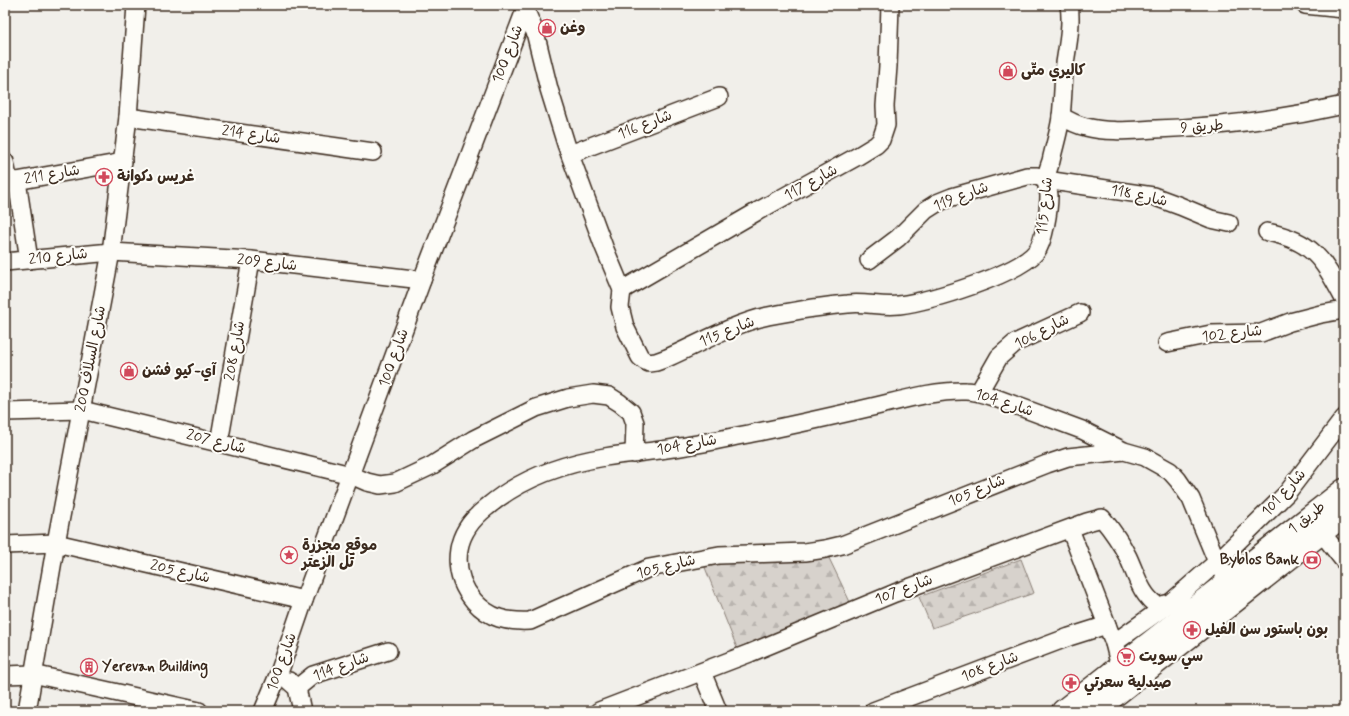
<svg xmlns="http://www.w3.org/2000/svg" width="1349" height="716" font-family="Mynerve,'Playpen Sans Arabic',sans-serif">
<defs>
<pattern id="forest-firs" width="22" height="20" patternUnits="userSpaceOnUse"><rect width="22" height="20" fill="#d7d2cc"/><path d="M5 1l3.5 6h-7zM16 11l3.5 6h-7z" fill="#b9b4af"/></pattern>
</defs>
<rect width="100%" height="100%" fill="#f1efea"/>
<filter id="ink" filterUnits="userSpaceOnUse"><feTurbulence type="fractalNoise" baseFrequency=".025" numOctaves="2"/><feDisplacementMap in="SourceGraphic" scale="8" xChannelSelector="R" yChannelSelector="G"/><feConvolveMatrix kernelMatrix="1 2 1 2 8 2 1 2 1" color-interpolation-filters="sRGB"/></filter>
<g filter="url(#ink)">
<g fill="url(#forest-firs)" stroke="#897e75">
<polygon points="828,556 851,604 825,615 737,648 704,565"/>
<polygon points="1021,559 1034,593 932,628 919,597"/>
</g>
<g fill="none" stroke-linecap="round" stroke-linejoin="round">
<g stroke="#3b2a1e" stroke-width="20">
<g id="minor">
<polyline points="1305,5 1344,9"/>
<path d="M 525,9 L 535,32 L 549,89 L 566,144 L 604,247 L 622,290 L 620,307 L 625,327 L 640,357 L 645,361 L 649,363 L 656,362 L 667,358 C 701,343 732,324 768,316 C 794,311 821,306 848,304 C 865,302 882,307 899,305 C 930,301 1017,275 1036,252 C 1044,242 1049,209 1049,196 C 1049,191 1046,185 1046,180 C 1046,174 1049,167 1051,161 C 1054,147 1059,132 1061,117 C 1063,99 1063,81 1065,63 C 1068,44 1072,23 1069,5"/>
<path d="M 1061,116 C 1069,121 1077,125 1086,127 C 1108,133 1133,130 1156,129 C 1219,127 1282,119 1344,105"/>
<polyline points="128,117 373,152"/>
<polyline points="570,154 719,97"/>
<polyline points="5,162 9,183"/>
<polyline points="17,181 29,260"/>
<polyline points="5,183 123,162"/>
<path d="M 1267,232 C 1314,241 1323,260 1344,299"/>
<polyline points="869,260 898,238 926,210 937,203 952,197 1027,176 1037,176 1046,180 1153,196 1180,206 1211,219 1229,223"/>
<polyline points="5,262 111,252 251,260 422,280"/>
<polyline points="622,290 758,211 858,156 876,145 881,140 886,125 885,106 888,66 890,5"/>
<polyline points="1167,343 1211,334 1261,333 1290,322 1321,314 1344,310"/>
<polyline points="979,392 999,357 1015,343 1080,313"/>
<polyline points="5,412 82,410 351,475 367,482 380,485 395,483 431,466 474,439 536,408 568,398 593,394 609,396 620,403 631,412 635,423 634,454"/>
<polyline points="219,443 251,260"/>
<path d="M 1124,451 L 1068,457 L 1047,464 L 842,545 L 825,549 L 805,552 L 719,555 L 649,568 L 530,621 C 507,622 490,619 474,601 C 461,586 456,568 459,549 C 462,531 473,518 487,507 C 520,479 562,464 605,457 C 628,453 651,452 674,448 C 701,444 727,438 753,433 C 789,426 824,418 859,410 C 893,403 931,390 966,391 C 975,391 984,394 993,397 L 1082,430 L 1124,451 L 1145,457 L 1170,471 L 1178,480 L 1191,499 L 1217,562 L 1228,580"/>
<polyline points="1070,529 1114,643 1120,667"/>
<polyline points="1322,533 1344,561"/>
<polyline points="5,545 56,543 304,600"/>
<polyline points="1114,643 1170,603 1217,562 1287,493 1344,418"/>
<polyline points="702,672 718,711"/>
<polyline points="5,675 33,674 199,711"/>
<polyline points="289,681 297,688 302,711"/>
<polyline points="297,688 313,675 388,651"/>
<polyline points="27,711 56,543 111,252 128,117 136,5"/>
<polyline points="263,711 279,673 304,600 422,280 527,5"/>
<path d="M 599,711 L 750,653 L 895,593 L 1087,522 L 1102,518 C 1112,530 1121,543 1128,557 C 1136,574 1141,596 1158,606 C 1163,605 1167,603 1172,603 C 1183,603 1187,608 1198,605"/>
<polyline points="873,711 1069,637 1107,625"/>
</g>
</g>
<g stroke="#3b2a1e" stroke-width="25">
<g id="major">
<polyline points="1063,711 1344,490"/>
<polyline points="1095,711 1344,515"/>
</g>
</g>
<use href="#minor" stroke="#fdfcf7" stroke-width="17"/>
<use href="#major" stroke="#fdfcf7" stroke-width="22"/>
</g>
</g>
<defs>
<g id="shop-ring" transform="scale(0.9)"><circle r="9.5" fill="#fdfcf7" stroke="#d1495b" stroke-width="1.5"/><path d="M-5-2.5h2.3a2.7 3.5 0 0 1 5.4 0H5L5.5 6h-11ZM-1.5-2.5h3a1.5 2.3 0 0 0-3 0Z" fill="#d1495b"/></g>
<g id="pharmacy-ring" transform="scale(0.9)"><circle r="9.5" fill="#fdfcf7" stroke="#d1495b" stroke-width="1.5"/><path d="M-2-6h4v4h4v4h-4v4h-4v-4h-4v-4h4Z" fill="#d1495b"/></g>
<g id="sight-ring" transform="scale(0.9)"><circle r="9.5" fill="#fdfcf7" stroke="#d1495b" stroke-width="1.5"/><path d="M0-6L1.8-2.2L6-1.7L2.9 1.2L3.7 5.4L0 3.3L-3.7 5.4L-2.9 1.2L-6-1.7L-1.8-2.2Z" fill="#d1495b"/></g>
<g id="bank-ring" transform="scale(0.9)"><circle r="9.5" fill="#fdfcf7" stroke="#d1495b" stroke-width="1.5"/><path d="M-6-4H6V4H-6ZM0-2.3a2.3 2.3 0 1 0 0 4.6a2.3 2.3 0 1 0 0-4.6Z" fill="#d1495b"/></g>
<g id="supermarket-ring" transform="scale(0.9)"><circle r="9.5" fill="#fdfcf7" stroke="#d1495b" stroke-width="1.5"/><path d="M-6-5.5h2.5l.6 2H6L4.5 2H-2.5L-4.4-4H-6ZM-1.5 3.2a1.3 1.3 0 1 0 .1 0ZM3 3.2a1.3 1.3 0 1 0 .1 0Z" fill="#d1495b"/></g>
<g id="building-ring" transform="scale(0.9)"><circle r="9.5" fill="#fdfcf7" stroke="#d1495b" stroke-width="1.5"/><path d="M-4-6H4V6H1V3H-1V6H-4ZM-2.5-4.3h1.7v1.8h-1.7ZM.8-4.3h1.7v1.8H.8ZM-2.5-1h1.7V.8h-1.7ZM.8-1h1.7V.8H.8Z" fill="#d1495b"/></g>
</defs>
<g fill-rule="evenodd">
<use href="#shop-ring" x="547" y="28"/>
<use href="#shop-ring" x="1008" y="71"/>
<use href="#pharmacy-ring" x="104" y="177"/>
<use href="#shop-ring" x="129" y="371"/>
<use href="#sight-ring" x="289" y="555"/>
<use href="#bank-ring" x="1312" y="560"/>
<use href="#pharmacy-ring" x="1192" y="630"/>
<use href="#supermarket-ring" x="1126" y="657"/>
<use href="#building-ring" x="89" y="667"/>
<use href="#pharmacy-ring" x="1071" y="683"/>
</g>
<g text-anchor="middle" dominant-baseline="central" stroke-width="4" stroke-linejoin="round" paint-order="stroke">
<g font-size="15" font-weight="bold" fill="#3b2a1e" stroke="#fdfcf7" text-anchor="start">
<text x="560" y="28">وغن</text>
<text x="1021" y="71">كاليري متّى</text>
<text x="117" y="177">غريس دكوانة</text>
<text x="142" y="371">آي-كيو فشن</text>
<text x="302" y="546">موقع مجزرة<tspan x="302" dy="17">تل الزعتر</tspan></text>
<text x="1299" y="560" text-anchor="end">Byblos Bank</text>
<text x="1205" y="630">بون باستور سن الفيل</text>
<text x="1139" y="657">سي سويت</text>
<text x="102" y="667">Yerevan Building</text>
<text x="1084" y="683">صيدلية سعرتي</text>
</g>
<g font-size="15" fill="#3b2a1e" stroke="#fdfcf7">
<text transform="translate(508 54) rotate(-69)">شارع 100</text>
<text transform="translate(645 125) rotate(-21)">شارع 116</text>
<text transform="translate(1202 127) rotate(-4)">طريق 9</text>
<text transform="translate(251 135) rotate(8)">شارع 214</text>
<text transform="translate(52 175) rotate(-10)">شارع 211</text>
<text transform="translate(811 183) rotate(-29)">شارع 117</text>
<text transform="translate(1139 196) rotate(12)">شارع 118</text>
<text transform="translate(961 197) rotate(-21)">شارع 119</text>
<text transform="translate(1045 206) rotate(-84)">شارع 115</text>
<text transform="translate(58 257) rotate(-6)">شارع 210</text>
<text transform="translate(267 263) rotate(6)">شارع 209</text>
<text transform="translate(727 332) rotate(-22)">شارع 115</text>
<text transform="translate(1042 332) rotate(-27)">شارع 106</text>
<text transform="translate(1232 334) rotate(-6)">شارع 102</text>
<text transform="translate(235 351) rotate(-80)">شارع 208</text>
<text transform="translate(394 358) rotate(-70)">شارع 100</text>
<text transform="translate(91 359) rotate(-79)">200 شارع السلاف</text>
<text transform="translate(1004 403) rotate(18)">شارع 104</text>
<text transform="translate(216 442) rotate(14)">شارع 207</text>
<text transform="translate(687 445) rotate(-10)">شارع 104</text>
<text transform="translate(977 491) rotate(-22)">شارع 105</text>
<text transform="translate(1284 493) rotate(-48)">شارع 101</text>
<text transform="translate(1307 518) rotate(-38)">طريق 1</text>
<text transform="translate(666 567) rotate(-14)">شارع 105</text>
<text transform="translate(180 572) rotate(13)">شارع 205</text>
<text transform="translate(904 590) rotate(-21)">شارع 107</text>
<text transform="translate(282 662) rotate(-70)">شارع 100</text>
<text transform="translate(341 667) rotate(-20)">شارع 114</text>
<text transform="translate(990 667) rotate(-21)">شارع 108</text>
</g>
</g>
<rect width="1349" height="716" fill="none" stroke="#fdfcf7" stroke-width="20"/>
<rect x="10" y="10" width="1329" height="696" fill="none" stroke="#3b2a1e" stroke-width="1.5" filter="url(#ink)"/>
</svg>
